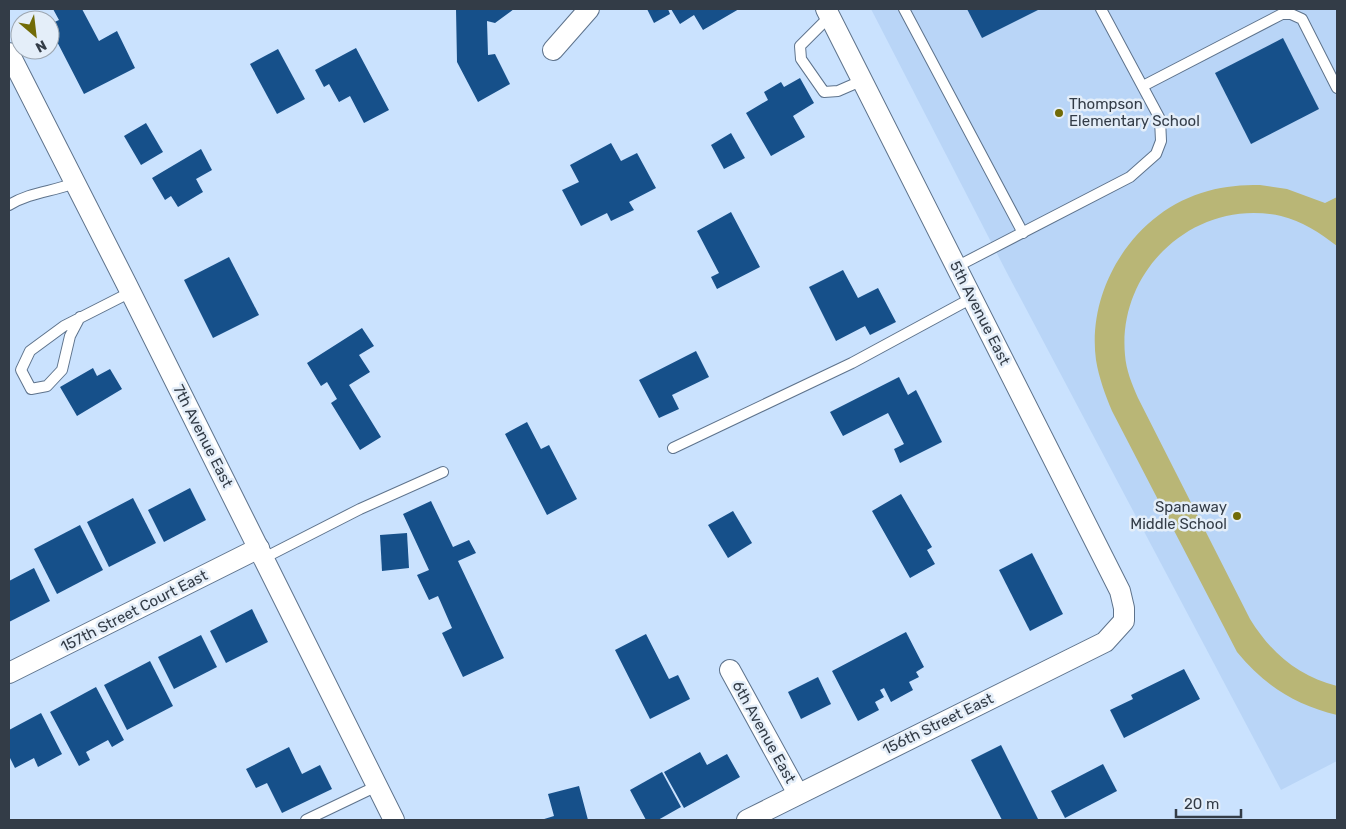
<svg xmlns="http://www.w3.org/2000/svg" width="1346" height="829" font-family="Rubik,sans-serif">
<rect width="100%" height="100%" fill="#cae2fe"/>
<polygon fill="#b9d5f7" points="871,9 1337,9 1337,761 1281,790 1006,271"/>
<path fill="#b9b676" d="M 1260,185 L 1287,189 L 1325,203 L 1337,197 L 1337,246 C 1320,233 1302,221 1281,216 C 1196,197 1117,269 1125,355 C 1126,370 1132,384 1138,398 L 1250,619 C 1271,653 1298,676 1337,686 L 1337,715 C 1295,705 1265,686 1237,652 L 1112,411 C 1105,394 1099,378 1096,360 C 1086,287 1136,210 1208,191 C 1225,186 1242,185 1260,185 Z"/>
<g fill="#16508a">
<polygon points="53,9 82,9 99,41 117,31 135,68 84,94 50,28 50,24 59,20"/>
<polygon points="456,9 514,9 495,23 487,21 488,55 495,54 510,84 478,102 457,62"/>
<polygon points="647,9 668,9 670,14 654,23"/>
<polygon points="671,9 739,9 703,30 694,15 680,24"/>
<polygon points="967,9 1040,9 982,38"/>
<polygon points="1283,38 1319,109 1251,144 1215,73"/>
<polygon points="356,48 389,110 364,123 350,96 339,102 329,84 324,87 315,70"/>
<polygon points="278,49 305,99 277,114 250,64"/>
<polygon points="800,78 814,103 793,116 805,137 771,156 746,113 768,100 764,92 781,82 784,87"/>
<polygon points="146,123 163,152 141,165 124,136"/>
<polygon points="731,133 745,158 724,169 711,145"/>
<polygon points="611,143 621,161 637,153 656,188 629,202 634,210 611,221 607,213 581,226 562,190 579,182 570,165"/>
<polygon points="201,149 212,170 196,179 203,192 178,207 171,196 165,200 152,178"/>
<polygon points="731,212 760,267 717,289 711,277 719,273 697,231"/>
<polygon points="229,257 259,315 213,338 184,280"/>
<polygon points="843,270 858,298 878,288 896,322 870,335 865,326 836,341 809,287"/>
<polygon points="362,328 374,346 359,355 370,372 349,385 381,437 360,450 331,403 337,399 327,382 321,386 307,363"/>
<polygon points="696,351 709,377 672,395 679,409 659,418 639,380"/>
<polygon points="93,368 97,376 110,369 122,389 77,416 60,387"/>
<polygon points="899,377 908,395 916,390 942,442 900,463 894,449 904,444 888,413 843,436 830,412"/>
<polygon points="527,422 541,449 549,445 577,499 547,515 505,434"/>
<polygon points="190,488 206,520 164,542 148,510"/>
<polygon points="901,494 932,547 927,550 935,564 910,578 872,511"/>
<polygon points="133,498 156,543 109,567 87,522"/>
<polygon points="431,501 453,547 469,540 476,553 458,561 504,658 463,677 442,633 452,628 438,596 429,600 417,575 429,570 403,514"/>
<polygon points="733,511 752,543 728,558 708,525"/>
<polygon points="80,525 103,570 57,594 34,549"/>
<polygon points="407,533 409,568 382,571 380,535"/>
<polygon points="1032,553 1063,614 1030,631 999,570"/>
<polygon points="34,568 50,601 9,622 9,581"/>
<polygon points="252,609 268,642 226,663 210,631"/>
<polygon points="906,632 924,667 916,672 919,677 909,682 913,690 891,702 884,688 880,690 884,697 875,702 879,710 858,721 832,671"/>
<polygon points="646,634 669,679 678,675 690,699 650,719 615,650"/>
<polygon points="201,635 217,667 174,689 158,657"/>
<polygon points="150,661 173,706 127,730 104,685"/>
<polygon points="1184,669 1200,699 1124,738 1110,710 1133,699 1131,695"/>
<polygon points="818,677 831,704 801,719 788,692"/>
<polygon points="96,687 124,740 112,747 108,740 86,752 90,760 79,766 50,712"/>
<polygon points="41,713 62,754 38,767 34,758 15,768 9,756 9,730"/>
<polygon points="1001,745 1038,819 1035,820 1002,820 971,760"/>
<polygon points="289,747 302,774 320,765 332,789 282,813 267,783 256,788 246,769"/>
<polygon points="700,752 707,765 727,754 740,777 684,808 664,772"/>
<polygon points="1103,764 1117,791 1065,818 1051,791"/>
<polygon points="662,772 681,807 658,820 646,820 630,790"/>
<polygon points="579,786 588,820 541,820 554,816 548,794"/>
</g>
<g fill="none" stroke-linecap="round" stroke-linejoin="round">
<g stroke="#5e738c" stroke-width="12">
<g id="lane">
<polyline points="904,9 1023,233"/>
<polyline points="830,16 800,46 801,59 824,92 838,91 861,81"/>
<polyline points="1143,86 1282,14 1291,14 1302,19 1337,88"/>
<path d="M 9,205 C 31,192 51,192 75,183"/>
<polyline points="956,267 1130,177 1156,154 1161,141 1160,119 1101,9"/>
<polyline points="80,317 70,336 62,370 47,386 31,389 21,370 30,351 64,326 131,292"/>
<polyline points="673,448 852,363 972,298"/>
<polyline points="264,558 360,509 443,472"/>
<polyline points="306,820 377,786"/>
</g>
</g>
<g stroke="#5e738c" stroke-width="22">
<g id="street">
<polyline points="553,50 589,9"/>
<polyline points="9,53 126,283 394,820"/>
<polyline points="730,670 798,794"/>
<polyline points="9,673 259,548"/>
<polyline points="747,820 1105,642 1124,621 1124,608 1120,591 826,9"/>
</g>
</g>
<use href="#lane" stroke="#fff" stroke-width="10"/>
<use href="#street" stroke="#fff" stroke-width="20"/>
</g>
<g fill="#716b07" stroke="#e4eef9" stroke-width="2">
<circle cx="1059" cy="113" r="5"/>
<circle cx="1237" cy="516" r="5"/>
</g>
<g text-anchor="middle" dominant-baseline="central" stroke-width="5" stroke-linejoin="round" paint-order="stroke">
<g font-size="15" fill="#333c47" stroke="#e4eef9" text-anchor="start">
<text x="1069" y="104">Thompson<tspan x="1069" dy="17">Elementary School</tspan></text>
<text x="1227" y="507" text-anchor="end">Spanaway<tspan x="1227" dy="17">Middle School</tspan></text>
</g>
<g font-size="15" fill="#333c47" stroke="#e4eef9">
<text transform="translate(980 313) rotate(63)">5th Avenue East</text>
<text transform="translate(203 436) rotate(63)">7th Avenue East</text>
<text transform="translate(134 611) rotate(-27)">157th Street Court East</text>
<text transform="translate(938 724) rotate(-26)">156th Street East</text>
<text transform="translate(764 732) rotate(61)">6th Avenue East</text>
</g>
</g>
<rect width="1346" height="829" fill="none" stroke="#333c47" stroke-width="20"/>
<g transform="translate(35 35) rotate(152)"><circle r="24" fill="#e4eef9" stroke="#9da7b2"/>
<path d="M0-4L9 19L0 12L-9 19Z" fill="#716b07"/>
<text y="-8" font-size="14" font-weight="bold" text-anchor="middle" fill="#333c47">N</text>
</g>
<path d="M1176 809v8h65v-8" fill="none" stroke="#333c47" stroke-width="2.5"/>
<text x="1184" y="809" font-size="15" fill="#333c47" stroke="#e4eef9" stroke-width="4" paint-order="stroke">20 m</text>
</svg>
